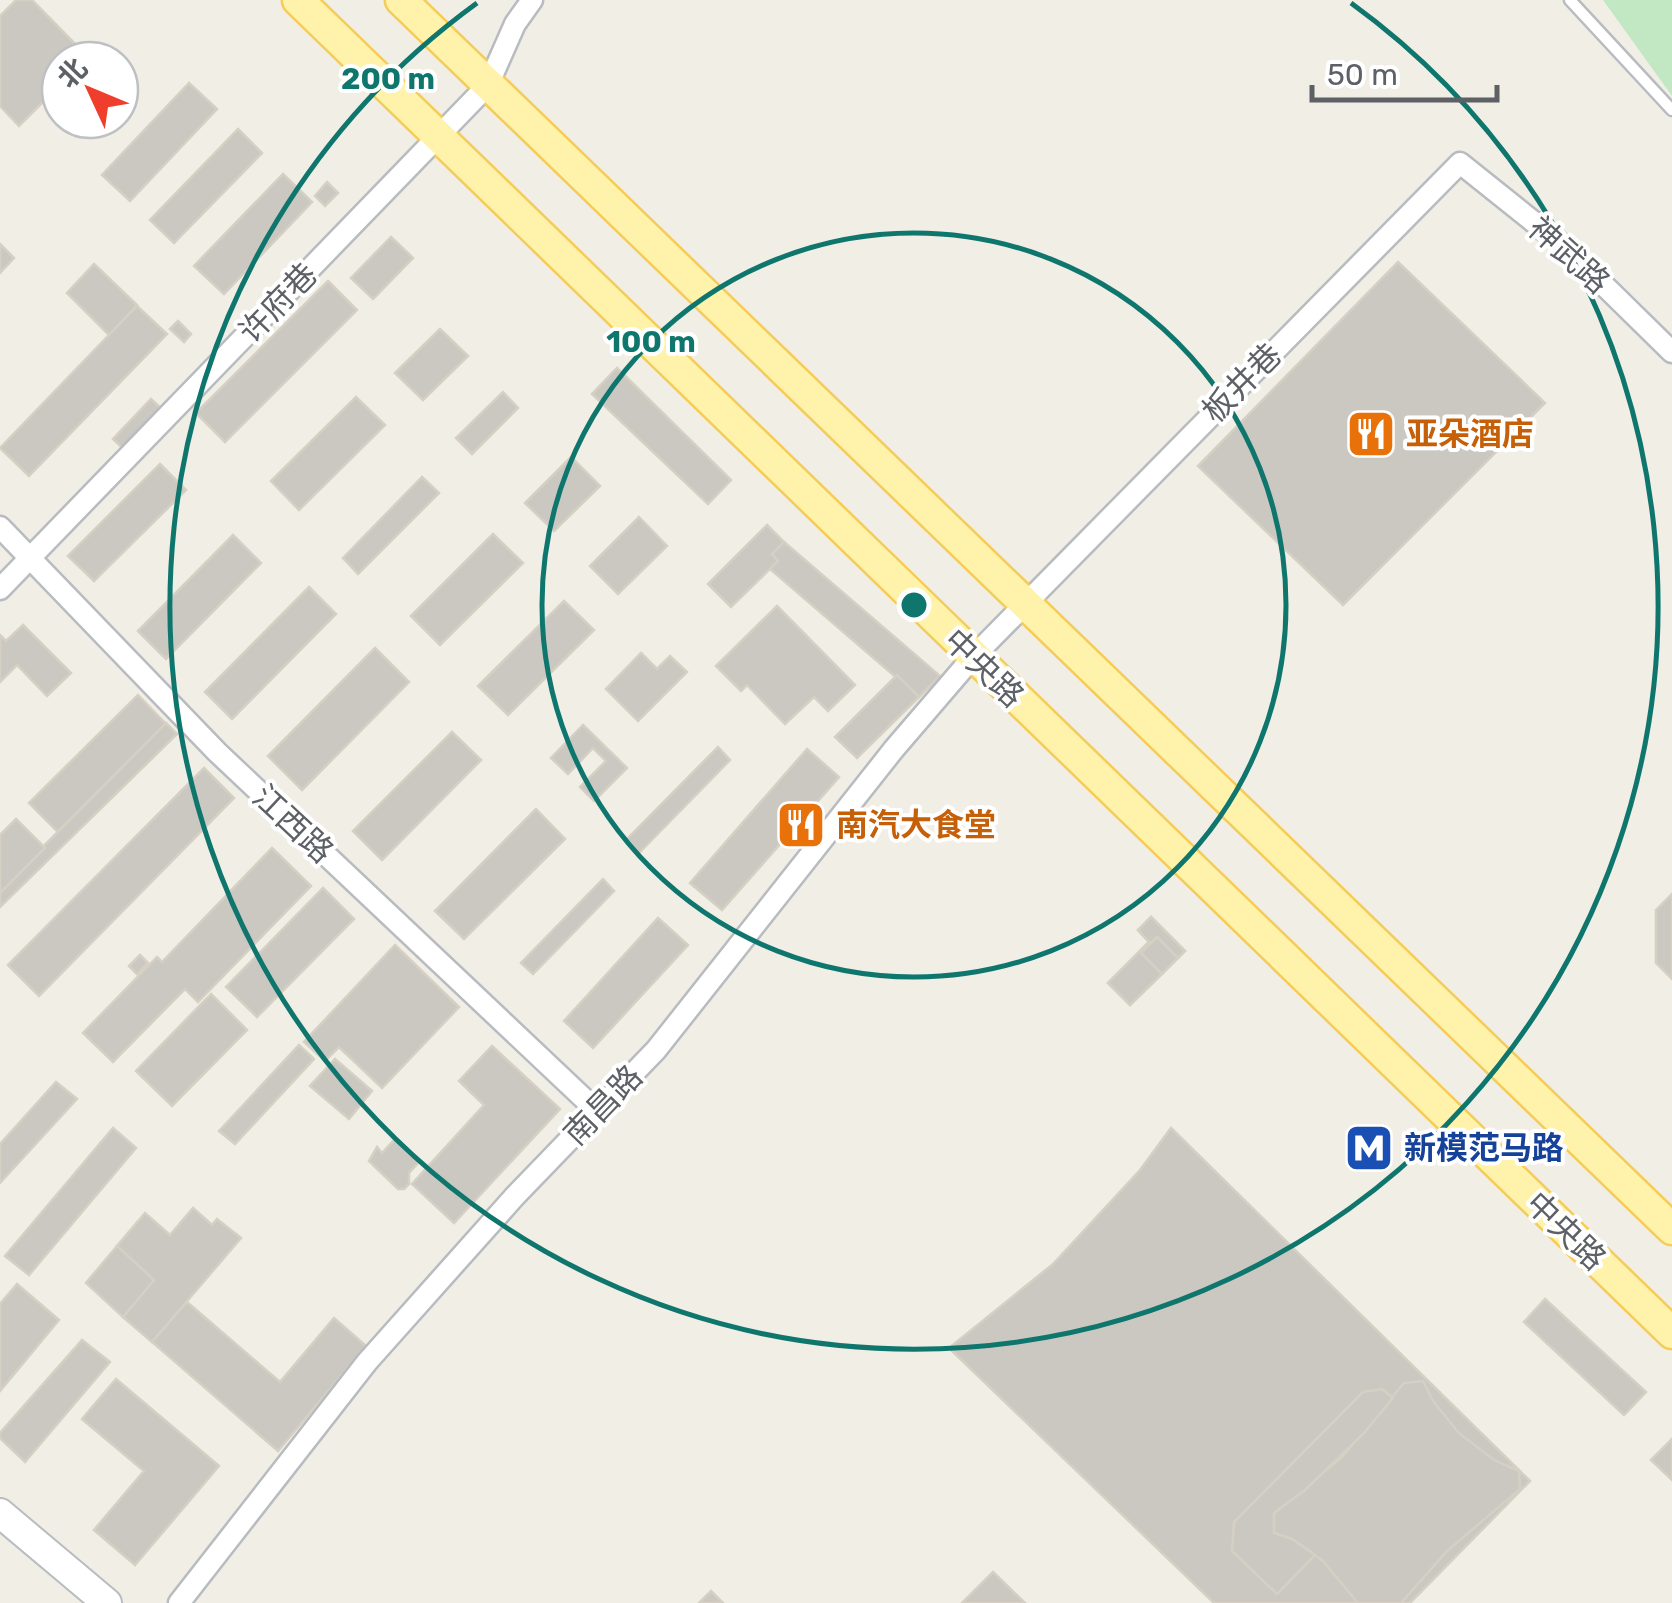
<svg xmlns="http://www.w3.org/2000/svg" width="1672" height="1603" font-family="Rubik,'Noto Sans SC',sans-serif">
<rect width="100%" height="100%" fill="#f0eee5"/>
<polygon fill="#c1e8c2" points="1603,0 1672,0 1672,96"/>
<g fill="#cbc8c2" stroke="#d5d0c3" stroke-width="2.5">
<polygon points="16,0 32,0 88,57 85,60 60,60 60,85 19,126 0,106 0,16"/>
<polygon points="189,83 217,109 130,201 102,175"/>
<polygon points="238,129 262,153 174,243 150,220"/>
<polygon points="283,174 312,202 224,294 194,266"/>
<polygon points="327,182 338,193 325,206 315,196"/>
<polygon points="391,237 413,258 373,299 351,278"/>
<polygon points="0,244 14,258 0,273"/>
<polygon points="1398,262 1545,403 1343,605 1198,466"/>
<polygon points="94,264 137,305 109,335 67,293"/>
<polygon points="328,281 357,310 225,442 196,413"/>
<polygon points="137,306 167,334 29,476 0,448"/>
<polygon points="178,321 191,334 184,342 170,329"/>
<polygon points="440,329 468,356 423,400 395,373"/>
<polygon points="617,368 731,480 708,504 592,394"/>
<polygon points="503,392 518,408 472,454 456,438"/>
<polygon points="356,397 385,425 299,510 271,481"/>
<polygon points="151,399 168,415 130,455 113,439"/>
<polygon points="571,457 600,486 554,531 525,503"/>
<polygon points="160,464 186,490 94,581 68,556"/>
<polygon points="422,477 439,493 358,574 343,558"/>
<polygon points="639,517 667,546 618,594 590,566"/>
<polygon points="767,525 784,542 772,554 778,561 731,607 708,584"/>
<polygon points="493,534 523,563 440,645 411,616"/>
<polygon points="233,535 261,563 166,659 138,631"/>
<polygon points="784,542 940,676 919,697 770,569 778,561 772,554"/>
<polygon points="309,587 336,614 232,719 205,692"/>
<polygon points="564,601 594,630 508,715 478,686"/>
<polygon points="777,606 855,685 828,711 814,697 785,724 747,685 741,691 716,666"/>
<polygon points="23,625 71,673 47,696 17,665 0,682 0,635 6,641"/>
<polygon points="375,648 409,682 302,790 268,756"/>
<polygon points="641,653 657,669 670,656 687,672 638,721 606,689"/>
<polygon points="897,675 919,697 857,758 835,737"/>
<polygon points="138,695 166,724 58,832 29,803"/>
<polygon points="166,723 177,734 0,907 0,890"/>
<polygon points="583,725 627,768 594,801 580,787 606,761 593,748 568,774 551,758"/>
<polygon points="452,732 481,760 382,860 353,831"/>
<polygon points="718,747 730,760 639,853 627,839"/>
<polygon points="807,749 839,777 722,910 690,883"/>
<polygon points="204,768 234,798 39,996 8,965"/>
<polygon points="536,809 565,839 464,939 435,911"/>
<polygon points="16,819 45,848 0,893 0,835"/>
<polygon points="272,848 311,886 198,1002 185,989 113,1062 83,1033 157,957 162,962"/>
<polygon points="603,879 614,891 533,974 521,963"/>
<polygon points="323,888 354,919 257,1017 226,987"/>
<polygon points="1672,894 1672,979 1656,963 1656,910"/>
<polygon points="1151,917 1185,951 1130,1005 1108,983 1149,942 1138,930"/>
<polygon points="1151,917 1185,951 1178,958 1157,937 1141,953 1162,974 1130,1005 1108,983 1149,942 1138,930"/>
<polygon points="658,918 688,945 593,1048 564,1021"/>
<polygon points="1157,937 1178,958 1162,974 1141,953"/>
<polygon points="395,945 459,1007 382,1088 339,1047 325,1061 304,1042"/>
<polygon points="140,955 148,963 137,974 129,966"/>
<polygon points="211,994 247,1030 172,1106 136,1071"/>
<polygon points="299,1045 314,1059 235,1144 219,1131"/>
<polygon points="492,1046 560,1109 454,1223 412,1184 484,1105 459,1081"/>
<polygon points="335,1059 372,1091 349,1119 310,1086"/>
<polygon points="56,1082 77,1099 0,1183 0,1144"/>
<polygon points="113,1128 136,1148 29,1275 5,1256"/>
<polygon points="1171,1128 1530,1481 1410,1603 1214,1603 949,1348 1053,1264 1140,1170"/>
<polygon points="395,1139 419,1162 409,1173 409,1184 404,1189 398,1189 369,1161 377,1147 382,1153"/>
<polygon points="193,1208 212,1225 217,1219 241,1238 152,1342 123,1317 154,1280 117,1246 145,1213 170,1235"/>
<polygon points="117,1246 154,1280 123,1317 86,1283"/>
<polygon points="17,1284 59,1320 0,1391 0,1304"/>
<polygon points="1545,1299 1646,1392 1624,1415 1524,1322"/>
<polygon points="187,1302 280,1382 334,1318 366,1346 278,1451 152,1342"/>
<polygon points="82,1340 110,1362 25,1462 0,1438 0,1433"/>
<polygon points="116,1379 219,1466 135,1565 94,1530 144,1471 82,1419"/>
<polygon points="1423,1381 1433,1401 1459,1433 1494,1460 1519,1471 1520,1489 1447,1551 1401,1603 1358,1603 1323,1561 1292,1539 1274,1533 1274,1513 1342,1457 1404,1383"/>
<polygon points="1382,1389 1393,1398 1364,1433 1305,1490 1274,1513 1274,1533 1292,1539 1315,1555 1277,1594 1232,1551 1234,1522 1363,1392"/>
<polygon points="1672,1439 1672,1480 1651,1460"/>
<polygon points="993,1572 1025,1603 962,1603"/>
<polygon points="711,1591 723,1603 699,1603"/>
</g>
<g fill="none" stroke-linecap="round" stroke-linejoin="round">
<g stroke="#b8bbbf" stroke-width="15">
<polyline id="lane" points="1570,0 1672,110"/>
</g>
<g stroke="#b8bbbf" stroke-width="25">
<g id="street">
<polyline points="0,527 217,752 597,1111"/>
<polyline points="0,589 488,85 515,24 532,0"/>
<polyline points="179,1603 367,1362 515,1196 656,1050 894,749 973,657 1460,163 1565,247 1672,352"/>
</g>
</g>
<g stroke="#b9bcc1" stroke-width="32">
<polyline id="secondary" points="0,1513 107,1603"/>
</g>
<g stroke="#f6cc58" stroke-width="35">
<g id="primary">
<polyline points="298,0 1672,1333"/>
<polyline points="401,0 1672,1229"/>
</g>
</g>
<use href="#lane" stroke="#fff" stroke-width="10"/>
<use href="#street" stroke="#fff" stroke-width="20"/>
<use href="#secondary" stroke="#fff" stroke-width="28"/>
<use href="#primary" stroke="#fff3ab" stroke-width="30"/>
</g>
<g fill="none" stroke="#0f766e" stroke-width="5">
<circle cx="914" cy="605" r="372"/>
<path d="M1351 3A744 744 0 1 1 477 3"/>
</g>
<defs>
<g id="restaurant-square" transform="scale(2.5)"><rect x="-9" y="-9" width="18" height="18" rx="4" fill="#e8710a" stroke="#fff"/><path d="M-5-6h1v4h1v-4h1v4h1v-4h1v5L-1.5 .5V6h-2V.5L-5-1ZM5-6V6H3V1.5H1.5Q1.5-4 5-6Z" fill="#fff"/></g>
<g id="metro-square" transform="scale(2.5)"><rect x="-9" y="-9" width="18" height="18" rx="4" fill="#1a4fb4" stroke="#fff"/><path d="M-5.5 5V-5H-3L0 0L3-5H5.5V5H3V-.5L0 4L-3-.5V5Z" fill="#fff"/></g>
</defs>
<g fill-rule="evenodd">
<use href="#restaurant-square" x="1371" y="434"/>
<use href="#restaurant-square" x="801" y="825"/>
<use href="#metro-square" x="1369" y="1148"/>
</g>
<g text-anchor="middle" dominant-baseline="central" stroke-width="8" stroke-linejoin="round" paint-order="stroke">
<g font-size="32" fill="#5d6166" stroke="#fff">
<text transform="translate(1569 255) rotate(42)">神武路</text>
<text transform="translate(278 303) rotate(-46)">许府巷</text>
<text transform="translate(1242 383) rotate(-45)">板井巷</text>
<text transform="translate(984 668) rotate(44)">中央路</text>
<text transform="translate(293 824) rotate(43)">江西路</text>
<text transform="translate(603 1105) rotate(-46)">南昌路</text>
<text transform="translate(1566 1231) rotate(44)">中央路</text>
</g>
<g font-size="32" font-weight="bold" fill="#c56008" stroke="#fff" text-anchor="start">
<text x="1406" y="434">亚朵酒店</text>
<text x="836" y="825">南汽大食堂</text>
</g>
<g font-size="32" font-weight="bold" fill="#164399" stroke="#fff" text-anchor="start">
<text x="1404" y="1148">新模范马路</text>
</g>
</g>
<circle cx="914" cy="605" r="15" fill="#0f766e" stroke="#fff" stroke-width="5"/>
<g font-size="30" text-anchor="middle" font-weight="bold" fill="#0f766e" stroke="#fff" stroke-width="8" stroke-linejoin="round" paint-order="stroke">
<text x="388" y="89">200 m</text>
<text x="651" y="352">100 m</text>
</g>
<g transform="translate(90 90) rotate(314)"><circle r="48" fill="#ffffff" stroke="#bec0c2" stroke-width="2.5"/>
<path d="M0-8L18 38L0 25L-18 38Z" fill="#ef3f2c"/>
<text y="-15" font-size="28" font-weight="bold" text-anchor="middle" fill="#5d6166">北</text>
</g>
<path d="M1312 85v15h185v-15" fill="none" stroke="#5d6166" stroke-width="5"/>
<text x="1327" y="85" font-size="30" fill="#5d6166" stroke="#ffffff" stroke-width="8" paint-order="stroke">50 m</text>
</svg>
